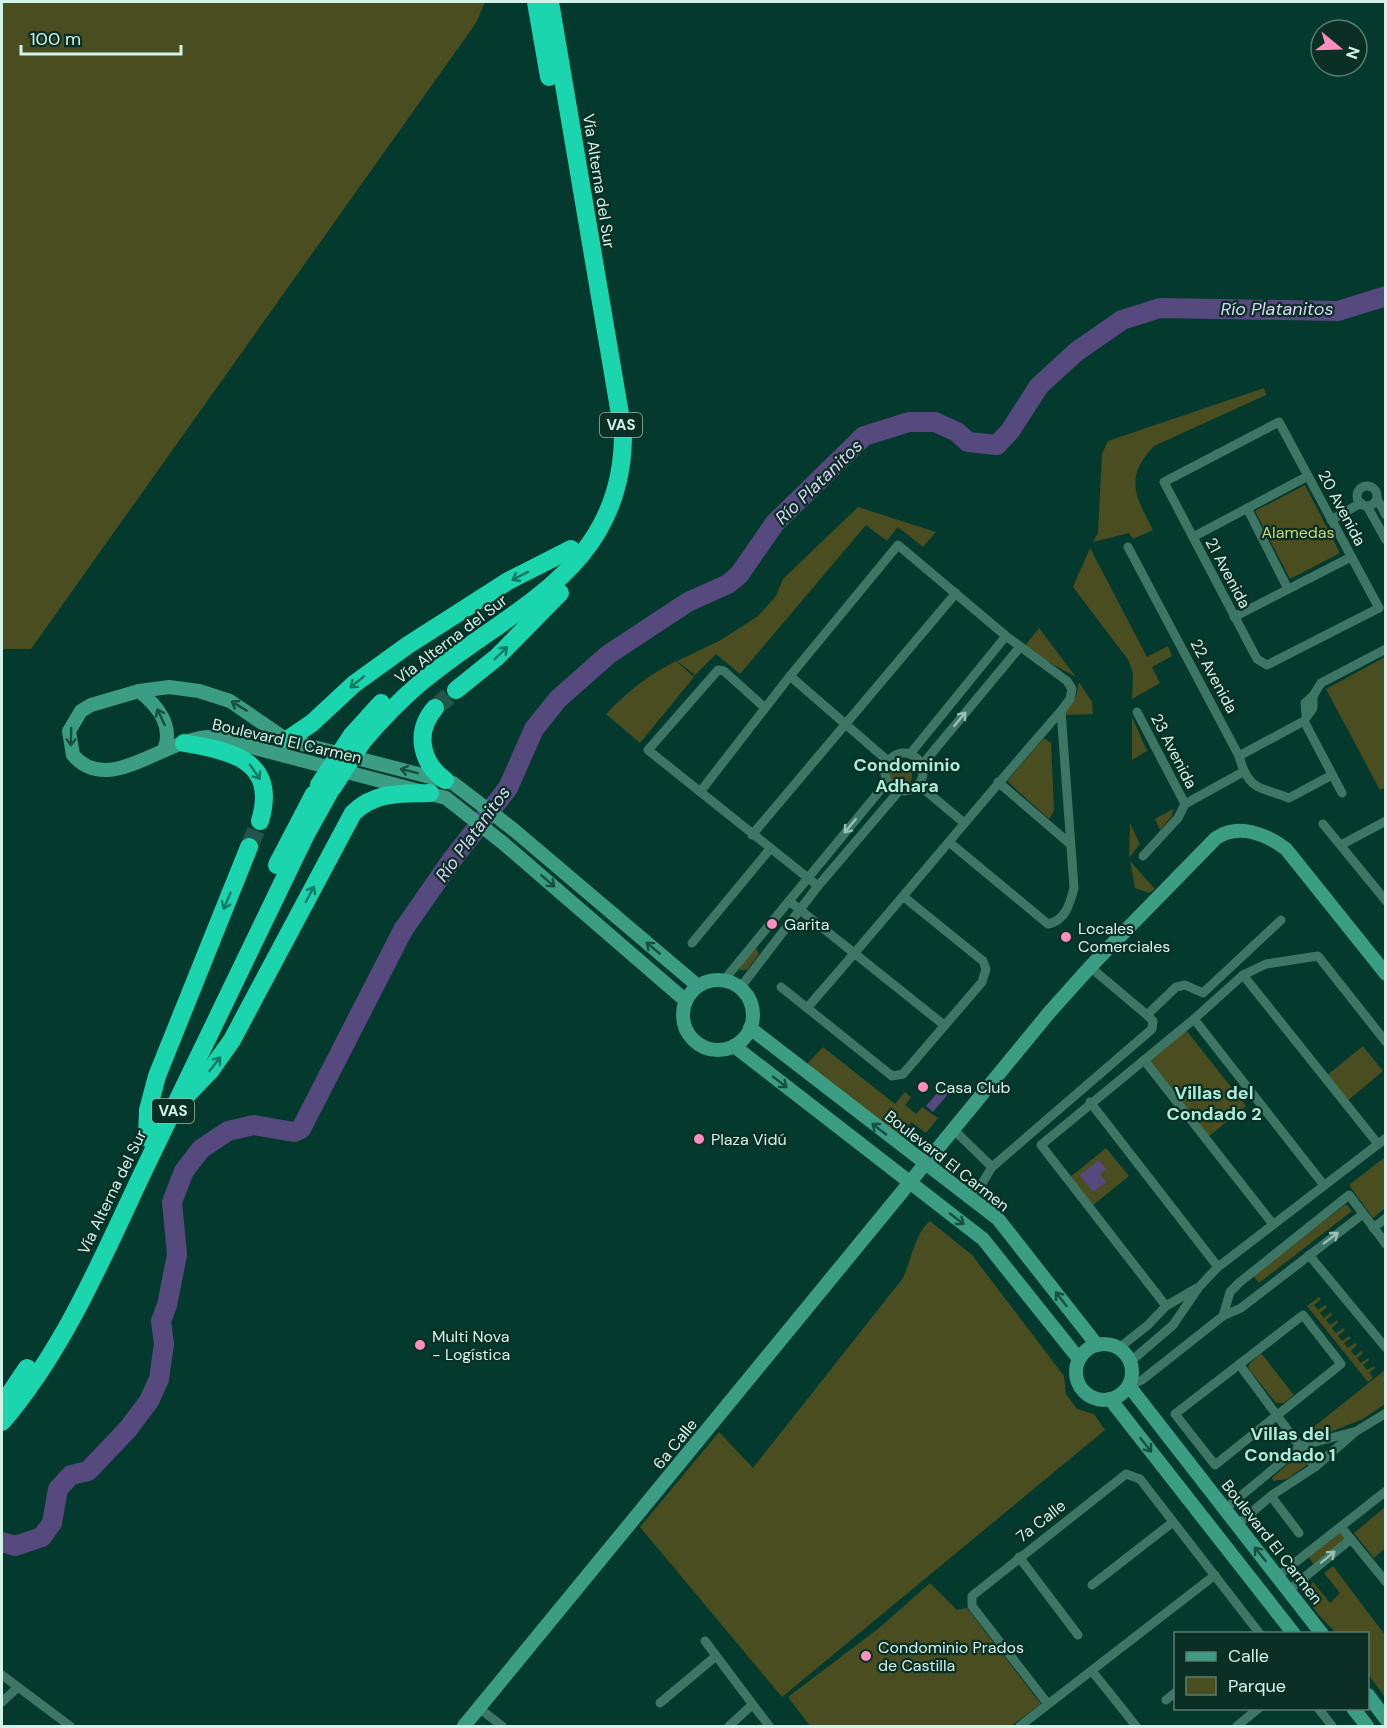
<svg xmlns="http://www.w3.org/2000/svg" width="1387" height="1728" font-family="'DM Sans',sans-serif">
<rect width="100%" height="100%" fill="#043a2e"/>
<g fill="#494d20">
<polygon points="2,2 485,2 476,23 31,649 2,649"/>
<path d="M 1264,388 L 1266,395 L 1154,446 C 1124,478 1135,495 1153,530 L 1133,539 L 1129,533 L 1093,542 L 1098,533 L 1102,454 L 1108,441 Z"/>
<polygon points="1305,485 1340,553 1290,579 1255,511"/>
<polygon points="858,507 936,532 923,547 898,527 887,541 866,525 740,674 716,654 695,675 677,661 721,640 758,616 776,596 783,579"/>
<polygon points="1090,548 1147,657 1168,646 1172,656 1152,667 1160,683 1132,699 1133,674 1129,661 1073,587"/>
<polygon points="1039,628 1076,677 1023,648"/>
<polygon points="1385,657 1386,787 1380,790 1326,689"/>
<path d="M 676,661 L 694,677 L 640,743 L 606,714 C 627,692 648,675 676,661 Z"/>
<polygon points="1079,682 1092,702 1093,714 1064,715 1076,696"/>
<polygon points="1132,717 1147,751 1132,760"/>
<polygon points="1044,738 1051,743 1054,811 1049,819 1007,781"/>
<circle cx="900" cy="776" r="12"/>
<polygon points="1173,809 1172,816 1160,830 1155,819"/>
<polygon points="1130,823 1140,844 1129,858"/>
<polygon points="1130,861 1155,889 1149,893 1135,888"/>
<polygon points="756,948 759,954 747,970 740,970 739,967"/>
<polygon points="1186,1030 1246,1106 1208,1137 1147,1061"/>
<polygon points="1363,1046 1383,1071 1346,1102 1325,1077"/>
<polygon points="823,1047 895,1104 905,1092 911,1097 905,1105 916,1114 922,1107 938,1118 926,1133 911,1122 899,1139 805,1066"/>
<polygon points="1106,1148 1129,1176 1092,1206 1069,1178"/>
<polygon points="1385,1157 1385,1208 1373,1218 1349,1185"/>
<polygon points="1346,1204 1352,1211 1259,1283 1253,1276"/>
<path d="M 930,1221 L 972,1255 L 1064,1376 L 1066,1394 L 1077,1409 L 1094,1414 L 1105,1430 L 782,1697 L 640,1527 L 719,1432 L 753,1468 L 903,1278 C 911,1260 916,1232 930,1221 Z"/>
<polygon points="1319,1297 1321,1299 1314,1305 1318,1310 1325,1305 1327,1307 1320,1313 1324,1318 1331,1312 1332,1315 1326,1320 1330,1325 1337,1320 1338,1322 1332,1328 1336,1333 1343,1328 1345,1330 1338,1336 1342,1341 1349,1336 1351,1338 1344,1343 1348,1348 1355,1343 1357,1345 1351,1351 1355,1356 1361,1351 1363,1353 1357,1358 1361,1363 1368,1358 1369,1360 1363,1365 1367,1370 1374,1366 1375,1368 1369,1373 1373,1378 1368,1382 1307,1306"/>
<polygon points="1261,1353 1294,1395 1284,1403 1276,1403 1248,1368 1250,1363"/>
<polygon points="1385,1370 1385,1404 1363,1419 1305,1442 1301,1437"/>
<polygon points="1297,1456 1304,1459 1307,1465 1287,1479 1273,1481 1272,1478"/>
<polygon points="1385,1507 1385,1548 1374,1558 1354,1533"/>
<polygon points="1341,1527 1351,1539 1316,1567 1306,1554"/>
<path d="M 1333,1566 L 1385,1635 L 1385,1697 L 1368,1674 L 1368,1634 L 1336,1633 C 1323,1618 1299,1602 1313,1582 L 1330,1603 L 1340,1593 L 1324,1573 Z"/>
<polygon points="930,1583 957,1610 967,1608 1041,1704 1011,1726 810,1726 788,1697 879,1628"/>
</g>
<g fill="#55497e">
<polygon points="939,1091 948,1094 933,1112 926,1106"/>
<polygon points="1099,1160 1106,1169 1100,1174 1106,1182 1093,1192 1080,1175"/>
</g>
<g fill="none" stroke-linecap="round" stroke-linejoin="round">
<polyline stroke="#55497e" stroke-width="20" points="2,1542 15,1546 42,1537 52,1523 58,1489 71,1475 88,1471 128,1429 149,1401 159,1379 164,1344 161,1321 167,1305 177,1255 172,1202 184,1171 201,1149 228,1131 254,1125 294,1132 301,1129 403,930 451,861 508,788 534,729 558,699 609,654 688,602 728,584 739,575 775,523 864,436 909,422 935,422 957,432 968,442 997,445 1010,431 1039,386 1076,352 1122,320 1160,308 1338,311 1386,296"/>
<g stroke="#23564a" stroke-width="18" stroke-dasharray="18 9" stroke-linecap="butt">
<polyline points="435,708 456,690"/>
<polyline points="249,847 260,821"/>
</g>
<g stroke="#3e7666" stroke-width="9">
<polygon points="1279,422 1379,608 1267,665 1257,659 1164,482"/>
<circle cx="1367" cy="496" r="10"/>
<polyline points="1377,499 1386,515"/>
<polyline points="1367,506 1386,540"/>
<polyline points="1247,508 1288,589"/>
<polyline points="1331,520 1361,503"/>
<polyline points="1193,537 1308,476"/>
<path d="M 1128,547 L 1239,756 C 1248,790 1259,787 1289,798 L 1332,775"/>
<polyline points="1234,617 1351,557"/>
<polyline points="790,676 888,761"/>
<polyline points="765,708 724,671 718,670 648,750 818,886"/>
<polyline points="1137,712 1185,804"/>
<polyline points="1306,715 1305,703 1313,696 1321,683 1386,649"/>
<polyline points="1304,721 1342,793"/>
<circle cx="904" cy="772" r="19"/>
<polyline points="910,754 1006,636"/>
<polyline points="1239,756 1304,721 1313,708 1313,696"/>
<polyline points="922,765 1020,647"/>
<polyline points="998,782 1069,843"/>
<polyline points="919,785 963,822"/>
<path d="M 700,792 L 790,676 L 898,545 L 1006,636 L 1067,681 L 1072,689 L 1070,699 L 1061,711 C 975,809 893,910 807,1008"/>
<polyline points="1323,824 1386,901"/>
<polyline points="752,835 956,593"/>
<path d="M 949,842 L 1048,924 C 1065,921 1070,904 1074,888 L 1061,711"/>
<polyline points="1341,845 1386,821"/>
<polyline points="1143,856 1178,818 1185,804 1243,772"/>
<polyline points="789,901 944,1025"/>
<polyline points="692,943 770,849"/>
<polyline points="1090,967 1147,1015 1176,987 1185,985 1203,993 1281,920"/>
<polyline points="1243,975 1378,1144"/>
<polyline points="724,980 887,782"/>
<polyline points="781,987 892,1076 903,1074 982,982 986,969 983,961 904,897"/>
<polyline points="740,988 818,886 899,791"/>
<polyline points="1194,1019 1323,1184"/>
<polyline points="1144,1060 1272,1223"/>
<polyline points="1090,1102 1218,1267"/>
<polyline points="953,1129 992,1167"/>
<polyline points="972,1200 992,1167 1152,1029 1153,1021 1147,1015"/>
<polyline points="1373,1228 1386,1218"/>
<polyline points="1309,1255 1386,1348"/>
<polyline points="1166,1306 1041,1145 1194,1019 1243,975 1266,964 1318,956 1386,1042"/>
<polygon points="1303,1315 1341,1364 1215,1465 1175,1414"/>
<polyline points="1223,1316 1230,1292 1240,1282 1349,1195 1386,1244"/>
<polyline points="1119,1348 1148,1325 1166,1306 1197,1288"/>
<polyline points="1130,1362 1173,1325 1199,1287 1218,1267 1386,1138"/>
<polyline points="1239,1364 1315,1467"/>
<polyline points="1129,1386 1142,1380 1223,1316 1241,1308 1363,1214"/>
<polyline points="1271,1496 1299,1533"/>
<polyline points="1225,1509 1301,1446 1353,1432"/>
<polyline points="1237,1525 1272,1495 1315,1467 1355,1432 1386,1413"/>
<polyline points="1341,1527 1386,1582"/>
<polyline points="1019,1557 1078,1635"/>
<polyline points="1278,1576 1386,1491"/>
<polyline points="1092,1585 1173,1522"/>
<polyline points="1289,1590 1351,1539"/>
<polyline points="705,1641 769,1726"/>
<polyline points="1092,1671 1136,1726"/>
<polyline points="2,1675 70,1726"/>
<polyline points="1166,1700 1176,1692"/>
<polyline points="2,1702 18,1687"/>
<polyline points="660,1703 716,1656"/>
<polyline points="1048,1704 972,1606 972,1596 1126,1474 1140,1479 1260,1634"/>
<polyline points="479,1708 502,1726"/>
<polyline points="1318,1708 1332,1726"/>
<polyline points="729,1726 752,1705"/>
<polyline points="1020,1726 1215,1575"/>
<polyline points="1237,1726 1259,1708"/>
</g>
<g stroke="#3b9d83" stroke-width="14">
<path d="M 139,691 C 157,705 174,726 164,750"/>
<circle cx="718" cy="1015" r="35"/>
<path d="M 686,1001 L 503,843 L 446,798 L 213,737 C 167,735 110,798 73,755 L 69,731 L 81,711 L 91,705 L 139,691 L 169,687 L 199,691 L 230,701 L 287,740 L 453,783 L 514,830 L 698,986"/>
<polyline points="750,1028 998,1219 1097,1345"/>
<polyline points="734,1046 983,1239 1079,1359"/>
<circle cx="1104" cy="1372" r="28"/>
<polyline points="1129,1386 1322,1634"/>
<polyline points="1110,1399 1294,1634"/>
<polyline points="1368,1695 1386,1719"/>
<polyline points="1353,1708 1367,1726"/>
<path d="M 464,1726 L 1048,1014 L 1090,967 L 1216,838 C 1239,823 1266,834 1286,849 L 1386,974"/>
</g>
<g stroke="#1bd5ae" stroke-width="18">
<polyline points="536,2 549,77"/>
<polyline points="456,690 497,657 560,593"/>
<path d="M 435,708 C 414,732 421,763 445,780"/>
<polyline points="352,735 381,703"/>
<polyline points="287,740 312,723 354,684 408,645 508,581 571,549"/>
<path d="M 362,742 C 380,721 399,701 420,683 C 509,608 624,572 623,432 L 550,2"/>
<path d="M 184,743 C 231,751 278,760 260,821"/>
<polyline points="277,865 314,794"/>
<path d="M 185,1097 L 210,1071 L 232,1040 L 353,813 C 375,791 401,794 430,793"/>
<polyline points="147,1138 148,1110 157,1076 249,847"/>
<polyline points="2,1405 27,1368"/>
<path d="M 2,1422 C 63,1351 102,1259 142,1174 C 197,1061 251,947 306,834 L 330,791"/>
</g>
<g stroke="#1bd5ae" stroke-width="18">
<polyline points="319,785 352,735"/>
<polyline points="333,787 362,742"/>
</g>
</g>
<defs><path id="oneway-shaft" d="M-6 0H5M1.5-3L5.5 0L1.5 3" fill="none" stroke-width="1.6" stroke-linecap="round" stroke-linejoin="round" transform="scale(1.5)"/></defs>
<g stroke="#127963">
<use href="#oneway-shaft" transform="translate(520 576) rotate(153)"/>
<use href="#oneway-shaft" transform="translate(501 653) rotate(-44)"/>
<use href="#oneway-shaft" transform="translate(357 682) rotate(141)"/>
<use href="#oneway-shaft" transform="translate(255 772) rotate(55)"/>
<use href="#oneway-shaft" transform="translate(310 894) rotate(-62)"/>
<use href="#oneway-shaft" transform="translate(227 901) rotate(113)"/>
<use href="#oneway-shaft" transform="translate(215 1064) rotate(-52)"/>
</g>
<g stroke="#194f41">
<use href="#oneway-shaft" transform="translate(239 706) rotate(-149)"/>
<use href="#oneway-shaft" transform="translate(161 717) rotate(-115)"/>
<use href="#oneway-shaft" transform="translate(71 737) rotate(91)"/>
<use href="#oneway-shaft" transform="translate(409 771) rotate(-166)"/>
<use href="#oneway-shaft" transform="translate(548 881) rotate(41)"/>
<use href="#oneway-shaft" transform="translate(653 948) rotate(-140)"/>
<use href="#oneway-shaft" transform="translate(780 1082) rotate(38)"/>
<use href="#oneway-shaft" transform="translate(879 1129) rotate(-142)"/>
<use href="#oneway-shaft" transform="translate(957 1219) rotate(38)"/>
<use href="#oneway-shaft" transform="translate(1061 1299) rotate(-128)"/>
<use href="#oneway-shaft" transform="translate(1146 1445) rotate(52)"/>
<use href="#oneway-shaft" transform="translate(1260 1554) rotate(-129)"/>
</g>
<g stroke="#97c1b4">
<use href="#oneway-shaft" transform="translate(960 719) rotate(-50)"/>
<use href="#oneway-shaft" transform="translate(850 826) rotate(130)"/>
<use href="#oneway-shaft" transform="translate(1331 1238) rotate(-37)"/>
<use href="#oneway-shaft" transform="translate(1328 1557) rotate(-39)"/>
</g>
<g fill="#fd8ebf" stroke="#0b2e25" stroke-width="2">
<circle cx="772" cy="924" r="6"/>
<circle cx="1066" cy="937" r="6"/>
<circle cx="923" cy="1087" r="6"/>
<circle cx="699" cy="1139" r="6"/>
<circle cx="420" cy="1345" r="6"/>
<circle cx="866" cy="1656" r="6"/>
</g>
<g text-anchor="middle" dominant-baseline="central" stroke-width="4.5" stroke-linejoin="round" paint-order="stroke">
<g fill="#0b2e25" stroke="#97b8ae" stroke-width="1.5">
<rect x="600" y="413" width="42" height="24" rx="4.5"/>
<rect x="152" y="1099" width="42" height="24" rx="4.5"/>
</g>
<g font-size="15" font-weight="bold" fill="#d3f3e8">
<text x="621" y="425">VAS</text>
<text x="173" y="1111">VAS</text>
</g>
<g font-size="16" fill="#d3f3e8" stroke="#0b2e25">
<text transform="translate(599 181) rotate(81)">Vía Alterna del Sur</text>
<text transform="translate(1342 508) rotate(62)">20 Avenida</text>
<text transform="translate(1228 573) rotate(62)">21 Avenida</text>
<text transform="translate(451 639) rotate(-37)">Vía Alterna del Sur</text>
<text transform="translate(1214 676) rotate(62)">22 Avenida</text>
<text transform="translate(287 741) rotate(13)">Boulevard El Carmen</text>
<text transform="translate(1174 751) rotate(63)">23 Avenida</text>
<text transform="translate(947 1161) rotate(38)">Boulevard El Carmen</text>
<text transform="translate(112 1192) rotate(-64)">Vía Alterna del Sur</text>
<text transform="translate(675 1444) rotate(-51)">6a Calle</text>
<text transform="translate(1041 1521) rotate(-38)">7a Calle</text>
<text transform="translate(1272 1542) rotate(52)">Boulevard El Carmen</text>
</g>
<g font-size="16" fill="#ced67a" stroke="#0b2e25">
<text x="1298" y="532">Alamedas</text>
</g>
<g font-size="16" fill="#d3f3e8" stroke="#0b2e25" text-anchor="start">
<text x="784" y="924">Garita</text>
<text x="1078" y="928">Locales<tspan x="1078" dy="18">Comerciales</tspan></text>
<text x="935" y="1087">Casa Club</text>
<text x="711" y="1139">Plaza Vidú</text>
<text x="432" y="1336">Multi Nova<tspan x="432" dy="18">- Logística</tspan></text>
<text x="878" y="1647">Condominio Prados<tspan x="878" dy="18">de Castilla</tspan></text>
</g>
<g font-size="18" font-style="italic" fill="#d9d4f6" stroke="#0b2e25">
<text x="1277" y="309">Río Platanitos</text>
<text transform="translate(819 482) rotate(-44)">Río Platanitos</text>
<text transform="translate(473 834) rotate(-54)">Río Platanitos</text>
</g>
<g font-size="18" font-weight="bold" fill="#acedd8" stroke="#0b2e25">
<text x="907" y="765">Condominio<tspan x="907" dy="21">Adhara</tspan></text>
<text x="1214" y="1093">Villas del<tspan x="1214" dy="21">Condado 2</tspan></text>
<text x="1290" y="1434">Villas del<tspan x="1290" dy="21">Condado 1</tspan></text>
</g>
</g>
<rect width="1387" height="1728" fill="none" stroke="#d3f3e8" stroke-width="6"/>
<rect x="1174" y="1632" width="195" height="78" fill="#0b2e25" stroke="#5b7d73" stroke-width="1.5"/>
<rect x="1186" y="1652" width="30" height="9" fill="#3b9d83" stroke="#5b7d73" stroke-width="1.5"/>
<text x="1228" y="1662" font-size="18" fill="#d3f3e8">Calle</text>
<rect x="1186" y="1677" width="30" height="18" fill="#494d20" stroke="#5b7d73" stroke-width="1.5"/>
<text x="1228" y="1692" font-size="18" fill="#d3f3e8">Parque</text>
<g transform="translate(1339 48) rotate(109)"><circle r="28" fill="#0b2e25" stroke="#5b7d73" stroke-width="1.5"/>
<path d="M0-4.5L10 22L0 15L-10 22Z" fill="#fd8ebf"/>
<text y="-9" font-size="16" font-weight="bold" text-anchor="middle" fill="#d3f3e8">N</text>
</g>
<path d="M21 45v9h160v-9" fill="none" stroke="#d3f3e8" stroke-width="3"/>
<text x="30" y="45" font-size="18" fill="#d3f3e8" stroke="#0b2e25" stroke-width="4.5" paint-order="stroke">100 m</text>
</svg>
